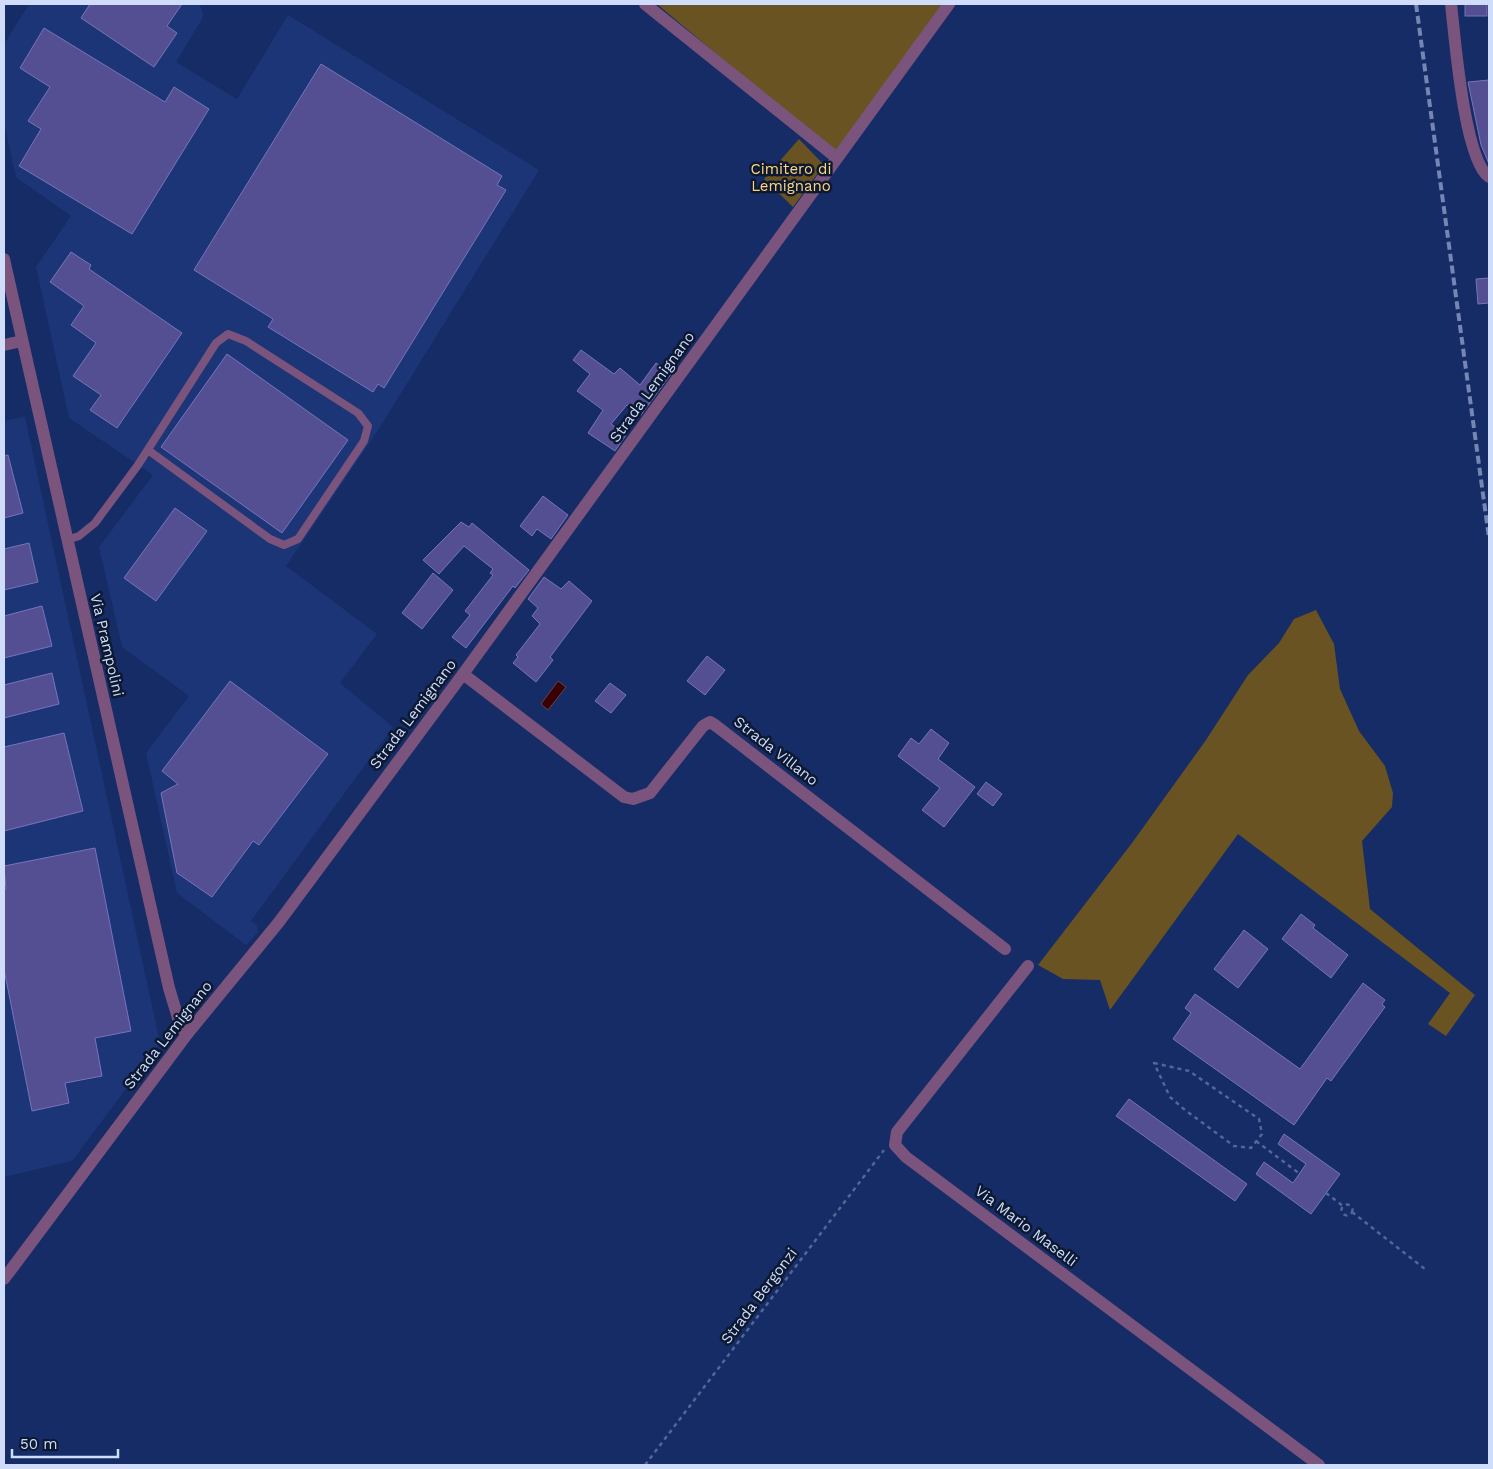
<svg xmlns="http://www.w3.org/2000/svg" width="1493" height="1469" font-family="'Work Sans',sans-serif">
<rect width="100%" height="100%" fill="#152c66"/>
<g fill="#1b3576">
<polygon points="29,4 200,4 203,15 202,19 176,62 237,99 288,15 539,170 377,432 286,566 377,634 340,683 393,727 251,921 257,925 258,932 246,945 177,893 146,753 189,696 122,647 99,547 153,475 69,418 36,267 71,216 16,177 4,123 4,44"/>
<polygon points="22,417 25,417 160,1043 72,1161 4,1177 4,421"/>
</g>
<g fill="#695322">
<polygon points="657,4 942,4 838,151 832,151"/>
<polygon points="799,139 824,165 793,207 764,179"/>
<polygon points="1316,610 1334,644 1340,689 1359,731 1385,766 1393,793 1392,807 1362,841 1370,909 1475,995 1446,1036 1428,1024 1450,993 1238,834 1110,1010 1100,980 1063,979 1038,965 1132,843 1206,740 1248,675 1279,643 1294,619"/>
</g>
<polygon fill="#380003" stroke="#65424d" points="558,681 566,687 548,710 541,704"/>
<g fill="#534f92" stroke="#7774bb">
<polygon points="90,4 182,4 167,26 177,33 154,67 81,18"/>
<rect x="1465" y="4" width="22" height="12"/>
<polygon points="44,28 165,102 174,87 209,109 132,234 19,166 41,129 28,121 50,87 20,68"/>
<polygon points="321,64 502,176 497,185 506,190 384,388 378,384 373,392 268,327 273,319 194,270"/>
<polygon points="1489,80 1489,164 1481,145 1468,82"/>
<polygon points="71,252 91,265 89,269 182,333 117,428 90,410 101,395 73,376 96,343 71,325 84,306 50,282"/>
<polygon points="1489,278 1489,303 1478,304 1476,279"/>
<polygon points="581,350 614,374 620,368 640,385 656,363 671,374 641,415 627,405 611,424 626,435 615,451 588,433 603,410 577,391 590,374 573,360"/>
<polygon points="227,354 348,440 282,533 161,447"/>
<polygon points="8,455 23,513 4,518 4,456"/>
<polygon points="543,496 568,515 551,539 537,529 532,536 520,526"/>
<polygon points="175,508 207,531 156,601 124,578"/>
<polygon points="461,522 469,527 472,523 529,570 515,588 513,586 466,648 452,637 470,615 465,611 493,575 490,573 493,569 464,546 439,574 423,560"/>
<polygon points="29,543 38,582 4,590 4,549"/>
<polygon points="433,573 453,590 422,629 402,613"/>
<polygon points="544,577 561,589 569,581 592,601 550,657 553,660 536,682 513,663 518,657 516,655 540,624 532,616 538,608 528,599"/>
<polygon points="42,606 52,646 4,658 4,616"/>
<polygon points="707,656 725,670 705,695 687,681"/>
<polygon points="52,673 59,704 4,718 4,685"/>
<polygon points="230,681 328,754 259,845 253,841 212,897 177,873 161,793 178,784 162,771"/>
<polygon points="610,683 626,695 611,713 595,701"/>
<polygon points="931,729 949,743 938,759 975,787 944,827 922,810 940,788 898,756 911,738 919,744"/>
<polygon points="64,733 83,811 4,831 4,747"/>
<polygon points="986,782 1002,794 993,806 977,794"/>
<polygon points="95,848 131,1031 95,1038 102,1076 65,1083 69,1103 32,1111 4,969 4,890 6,889 4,866"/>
<polygon points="1301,914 1315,925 1313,928 1348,955 1331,978 1282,939"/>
<polygon points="1244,930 1268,949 1238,988 1214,969"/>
<polygon points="1363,983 1385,1000 1382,1004 1385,1007 1331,1081 1327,1078 1294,1125 1173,1039 1191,1013 1185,1008 1195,994 1300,1069"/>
<polygon points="1129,1099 1247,1184 1235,1201 1116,1116"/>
<polygon points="1284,1134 1340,1174 1311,1214 1256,1174 1264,1162 1293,1183 1306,1164 1278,1144"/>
</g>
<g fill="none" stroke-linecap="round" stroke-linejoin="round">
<g stroke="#536797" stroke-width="2.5" stroke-dasharray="4 4" stroke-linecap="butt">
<polygon points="1154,1063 1189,1071 1259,1119 1262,1134 1251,1148 1234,1146 1185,1110 1170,1097"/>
<polyline points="1256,1141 1300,1174"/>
<polyline points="1326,1193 1343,1206"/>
<circle cx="1347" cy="1210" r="5.5"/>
<polyline points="1352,1212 1425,1269"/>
<polyline points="645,1465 884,1150"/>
</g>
<polyline stroke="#7a547c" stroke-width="8" points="67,540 79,536 95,523 138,465 216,343 228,334 246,341 358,413 368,426 364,441 298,539 284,545 270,539 148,450"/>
<g stroke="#7a547c" stroke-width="12">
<polyline points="645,4 837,158"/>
<path d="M 1451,4 C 1455,38 1464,159 1489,177"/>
<polyline points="4,259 169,988 181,1028 188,1033"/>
<polyline points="4,345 22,341"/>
<polyline points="463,674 624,797 633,799 650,793 703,726 710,722 715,725 1005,949"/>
<polyline points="1028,966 897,1132 895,1145 906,1157 1319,1465"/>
<polyline points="4,1279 188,1033 279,922 463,674 949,4"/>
</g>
<polyline stroke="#7486b1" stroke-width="4" stroke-dasharray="8 4" stroke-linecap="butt" points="1416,4 1489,538"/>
</g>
<g text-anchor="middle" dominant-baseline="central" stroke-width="5" stroke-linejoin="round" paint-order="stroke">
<g font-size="15" fill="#fdd581" stroke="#0d1831">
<text x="791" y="169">Cimitero di<tspan x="791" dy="17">Lemignano</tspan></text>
</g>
<g font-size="15" fill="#cfddfa" stroke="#0d1831">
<text transform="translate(652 387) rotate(-54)">Strada Lemignano</text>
<text transform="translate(107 645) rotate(77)">Via Prampolini</text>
<text transform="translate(413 714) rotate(-53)">Strada Lemignano</text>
<text transform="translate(776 751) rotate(38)">Strada Villano</text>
<text transform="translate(168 1035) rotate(-52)">Strada Lemignano</text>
<text transform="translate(1026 1226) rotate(37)">Via Mario Maselli</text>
<text transform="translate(759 1296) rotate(-53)">Strada Bergonzi</text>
</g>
</g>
<rect width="1493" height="1469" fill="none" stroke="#cfddfa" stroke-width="10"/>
<path d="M12 1449v8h106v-8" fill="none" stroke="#cfddfa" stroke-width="2.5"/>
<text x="20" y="1449" font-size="15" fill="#cfddfa" stroke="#0d1831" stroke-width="4" paint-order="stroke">50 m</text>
</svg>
